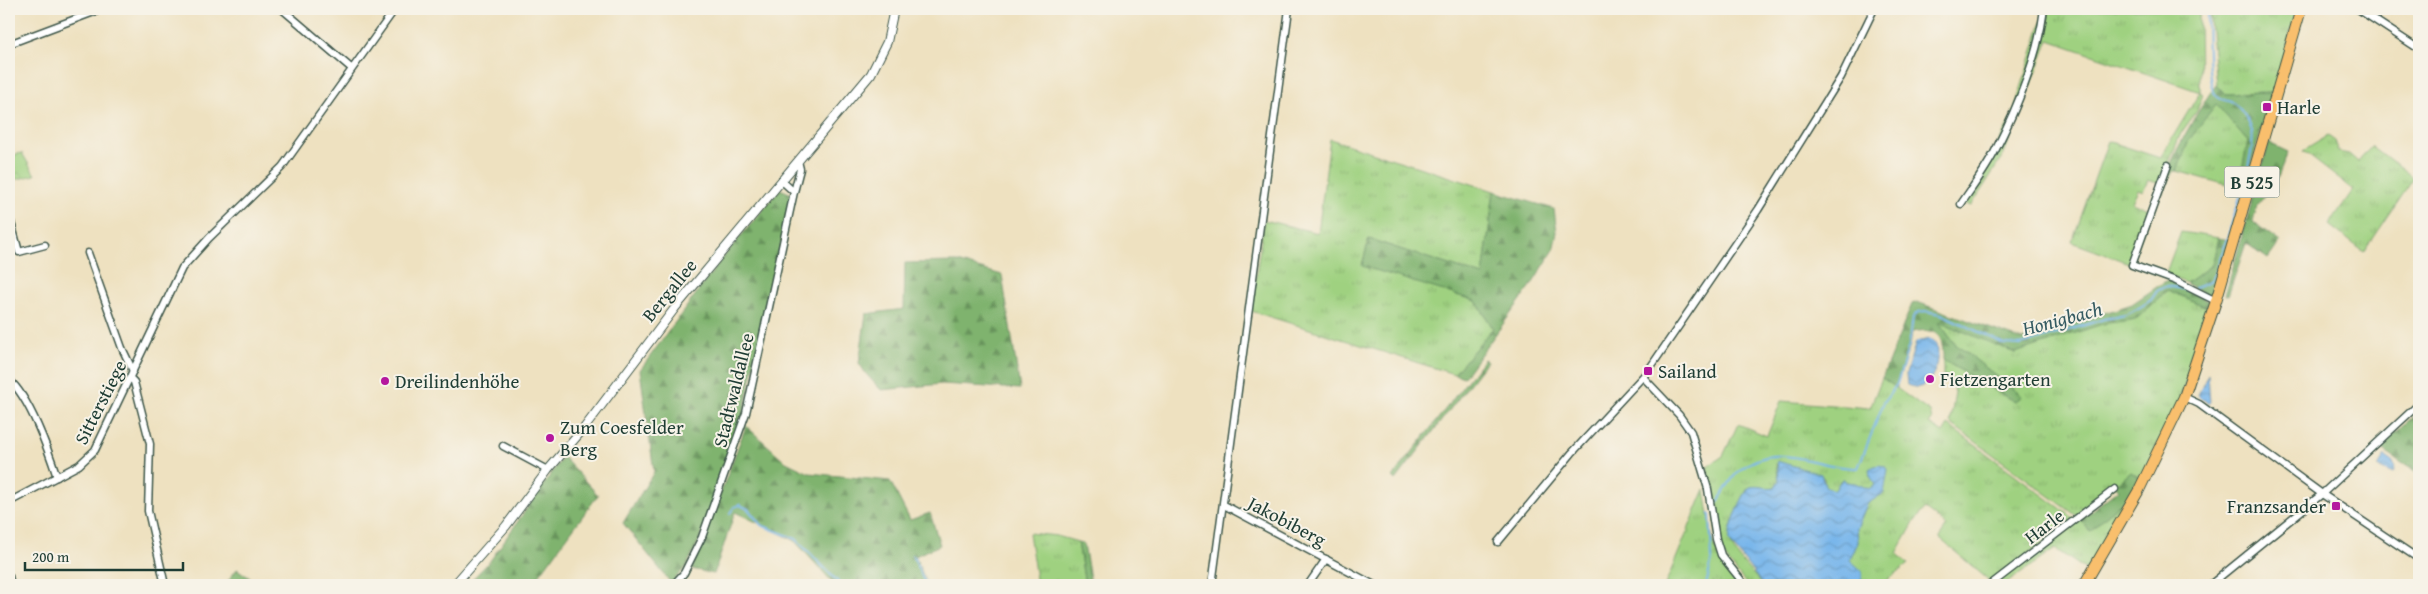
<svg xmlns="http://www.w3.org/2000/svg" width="2428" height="594" font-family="'Gentium Book Plus',serif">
<defs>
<pattern id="grass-tufts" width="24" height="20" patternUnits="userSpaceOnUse" patternTransform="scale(1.25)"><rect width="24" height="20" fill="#9fd180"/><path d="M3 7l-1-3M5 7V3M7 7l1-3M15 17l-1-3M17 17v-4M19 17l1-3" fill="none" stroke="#88b46f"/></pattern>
<pattern id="forest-firs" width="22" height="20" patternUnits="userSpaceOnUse" patternTransform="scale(1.25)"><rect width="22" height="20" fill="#7fb36e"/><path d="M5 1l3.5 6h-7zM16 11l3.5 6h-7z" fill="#67935b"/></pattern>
<pattern id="park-crowns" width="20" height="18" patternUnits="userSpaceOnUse" patternTransform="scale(1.25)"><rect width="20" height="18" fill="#9fd180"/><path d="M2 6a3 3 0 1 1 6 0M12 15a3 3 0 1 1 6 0" fill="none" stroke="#88b46f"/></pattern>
<pattern id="water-waves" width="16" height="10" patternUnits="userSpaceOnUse" patternTransform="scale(1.25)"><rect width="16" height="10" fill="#78b6eb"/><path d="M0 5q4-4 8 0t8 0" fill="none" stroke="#6295bf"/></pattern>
</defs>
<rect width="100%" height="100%" fill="#f7f3e8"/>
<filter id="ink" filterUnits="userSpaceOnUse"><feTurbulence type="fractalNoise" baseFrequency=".02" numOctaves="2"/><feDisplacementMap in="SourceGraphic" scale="10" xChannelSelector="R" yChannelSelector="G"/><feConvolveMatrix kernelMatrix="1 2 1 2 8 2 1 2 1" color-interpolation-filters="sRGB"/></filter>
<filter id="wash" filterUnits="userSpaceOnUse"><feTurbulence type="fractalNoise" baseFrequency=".0096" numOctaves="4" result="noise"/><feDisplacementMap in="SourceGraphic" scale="20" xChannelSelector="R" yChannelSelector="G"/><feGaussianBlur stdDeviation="1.12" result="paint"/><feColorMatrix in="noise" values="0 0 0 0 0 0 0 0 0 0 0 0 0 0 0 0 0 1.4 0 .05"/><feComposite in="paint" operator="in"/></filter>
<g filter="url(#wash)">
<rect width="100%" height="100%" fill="#eee1c0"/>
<g fill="url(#grass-tufts)" stroke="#5f875a">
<polygon points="2046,9 2199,9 2200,92 2203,94 2197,111 2181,133 2160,184 2148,180 2143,191 2138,189 2132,202 2151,210 2131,264 2072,242 2108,141 2160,158 2200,92 2049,40 2003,156 1971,206 1964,203 2011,120"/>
<polygon points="2209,9 2272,11 2273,9 2297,9 2273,93 2224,94 2216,84"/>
<polygon points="2216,103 2248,141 2238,188 2177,171 2189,140"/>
<polygon points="2328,136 2335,141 2339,152 2349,154 2358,162 2372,146 2414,178 2364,252 2329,225 2353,190 2303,151"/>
<polygon points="1330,139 1494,191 1483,276 1369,239 1362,265 1476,301 1493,328 1454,374 1251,311 1264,220 1318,233"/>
<polygon points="2181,232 2219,238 2212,265 2186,283 2165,275"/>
<polygon points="2168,290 2211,309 2180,398 2141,478 2131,473 2077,516 1950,423 1955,393 1951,380 1948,380 1946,376 1943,376 1943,360 2015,402 2022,396 1954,343 1937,320 2015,353 2102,324 2136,319"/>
<path d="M 1882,378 C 1899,389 1913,401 1930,412 L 1932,420 L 1929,424 L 1943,433 L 1948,425 L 2075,519 L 1991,582 L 1939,538 L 1947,526 L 1925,509 L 1915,521 L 1897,553 L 1908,564 L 1881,585 L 1857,585 L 1862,581 L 1850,560 L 1858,542 L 1857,528 L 1867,504 L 1884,492 L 1870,476 L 1876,484 L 1869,489 L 1841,480 L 1834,490 L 1825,487 L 1824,478 L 1781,463 L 1776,464 L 1779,481 L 1775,487 C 1767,489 1759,486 1748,488 C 1742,498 1727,530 1730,540 C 1734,557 1752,572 1763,585 L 1747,585 L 1723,555 L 1717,539 L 1715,510 L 1707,467 L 1723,456 L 1738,424 L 1767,436 L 1781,401 L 1870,408 Z"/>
<polygon points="1705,489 1713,542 1719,556 1741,585 1665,585"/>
<polygon points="2119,504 2125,507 2088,571 2055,549 2004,585 1993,585 2080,519 2090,531"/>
<polygon points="1029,533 1057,536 1078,542 1085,585 1037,585"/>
</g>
<g fill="url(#forest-firs)" stroke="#4f7851">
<path d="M 2216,84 L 2225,94 L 2273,93 L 2243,190 L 2238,188 L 2248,141 L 2216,104 L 2189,140 L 2177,171 L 2173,171 L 2163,193 L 2160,192 C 2173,152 2193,119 2216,84 Z"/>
<polygon points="2269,143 2288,152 2278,177 2257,206 2253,222 2280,242 2268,259 2246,243 2228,296 2225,295"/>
<polygon points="780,189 792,194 741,424 701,536 686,567 671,583 623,523 654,472 640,370 721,260"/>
<polygon points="1494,191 1554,209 1557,232 1553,251 1531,286 1464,377 1454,374 1493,328 1476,301 1362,266 1369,239 1483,276"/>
<polygon points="2219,238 2229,240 2214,299 2186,283 2212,265"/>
<polygon points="957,262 1002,275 1020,389 942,384 881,390 866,374 859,363 866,314 904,309 905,263"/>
<path d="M 2167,280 L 2212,303 L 2211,309 L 2168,290 L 2136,319 L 2102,324 L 2015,353 L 1938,321 L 1954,343 L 2022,396 L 2015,402 L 1943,360 C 1944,335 1937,327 1912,332 L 1910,345 L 1897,384 L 1897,388 L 1882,378 L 1912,304 L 1917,302 L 2022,340 L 2132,304 Z"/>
<polygon points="1484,359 1487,361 1396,480 1393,477"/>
<polygon points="2419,411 2419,474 2379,448"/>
<polygon points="746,426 786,462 809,473 890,481 910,520 930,513 940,545 915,556 927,585 835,585 794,540 735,512 714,574 692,569"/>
<polygon points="563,457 598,495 532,585 467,585 490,561"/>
<polygon points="2131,472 2141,478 2125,507 2119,504 2090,531 2080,519 2118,490 2115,486"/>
<polygon points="1078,542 1084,544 1091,585 1085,585"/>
<polygon points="237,569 260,585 225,585"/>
</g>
<polygon fill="url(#park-crowns)" stroke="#5f875a" points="22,153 35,175 9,181 9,156"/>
<g fill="url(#water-waves)" stroke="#4c7a90">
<path d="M 1929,339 L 1937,344 C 1940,357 1935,384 1919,387 C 1916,388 1910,386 1907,385 L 1906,374 L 1916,342 Z"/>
<polygon points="2208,374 2210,403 2209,404 2198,395"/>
<polygon points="2384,457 2386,457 2393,462 2395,469 2393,474 2378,467"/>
<path d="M 1777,461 L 1821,474 L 1825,486 L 1834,490 L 1843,478 L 1846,482 L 1855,483 L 1869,489 L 1875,484 L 1870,476 L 1869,469 C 1875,465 1882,463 1888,469 L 1884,493 L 1867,504 L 1857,528 L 1858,542 L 1850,560 L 1862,571 L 1862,581 L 1857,585 L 1763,585 L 1730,542 C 1727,531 1742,495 1750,487 C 1759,485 1766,489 1775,487 L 1779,480 Z"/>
</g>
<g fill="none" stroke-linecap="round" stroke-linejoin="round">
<g stroke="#78b6eb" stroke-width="2">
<path d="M 2195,288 L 2210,282 L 2215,275 C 2224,246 2257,156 2252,131 C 2249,121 2242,109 2233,103 C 2225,99 2218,101 2214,92 C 2206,78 2208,27 2207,9"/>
<path d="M 1713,508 C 1724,496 1728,480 1740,470 C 1778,438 1818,470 1858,468 L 1884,402 L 1897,384 L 1909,345 L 1913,317 L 1918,312 L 1925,311 L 1941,314 L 2004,344 L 2021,345 L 2104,319 L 2126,315 L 2142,306 L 2151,300 L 2157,291 L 2166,286 L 2188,290"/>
<polyline points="730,513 734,507 740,505 748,509 761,525 796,539 841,585"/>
<polyline points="913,556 926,585"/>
<polyline points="1706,585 1712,560 1710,514"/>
</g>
</g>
</g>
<g filter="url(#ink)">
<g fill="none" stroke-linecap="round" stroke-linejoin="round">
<g stroke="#3e5649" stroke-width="9">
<g id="minor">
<polyline points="282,9 351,68"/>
<polyline points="2358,9 2419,49"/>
<polyline points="9,44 102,9"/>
<polyline points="2168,165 2132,265 2176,281 2216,301"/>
<polyline points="794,192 800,169 798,161"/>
<path d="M 1961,204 C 1973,186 1987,168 1996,149 C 2018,106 2038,57 2044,9"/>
<polyline points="9,215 19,252 45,245"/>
<polyline points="88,253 122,348 133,371"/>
<polyline points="1643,377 1679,415 1691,432 1708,489 1716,539 1721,555 1745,585"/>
<polyline points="130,378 134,382 150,444 148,511 165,585"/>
<path d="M 9,380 C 29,396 49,452 57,477"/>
<polyline points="2184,397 2199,404 2322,494 2419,559"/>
<polyline points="503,446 548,470"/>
<polyline points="9,502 79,465 95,450 182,268 209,238 282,167 395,9"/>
<polyline points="1224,505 1374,585"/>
<polyline points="1498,542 1572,453 1648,371 1758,210 1841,77 1874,9"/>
<polyline points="9,576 11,585"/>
<polyline points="673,585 684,573 702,537 746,413 794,192 782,181"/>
<polyline points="1212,585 1289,9"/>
<polyline points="1308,585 1326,559"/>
<polyline points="1990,585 2115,489"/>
<polyline points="2210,585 2322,494 2419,404"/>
</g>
</g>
<g stroke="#3e5649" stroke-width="10">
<polyline id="tertiary" points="454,585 506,526 548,470 585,427 675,308 871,74 887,42 894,9"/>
</g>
<g stroke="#3e5649" stroke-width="12">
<polyline id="primary" points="2084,585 2139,490 2184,397 2216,301 2301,9"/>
</g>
<use href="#minor" stroke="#fff" stroke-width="6"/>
<use href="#tertiary" stroke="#fff" stroke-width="8"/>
<use href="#primary" stroke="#f9bf6d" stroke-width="10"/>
</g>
</g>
<g fill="#b5179e" stroke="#f7f3e8" stroke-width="2">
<rect x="2262" y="102" width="10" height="10" rx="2.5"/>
<rect x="1643" y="366" width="10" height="10" rx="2.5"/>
<circle cx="1930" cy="379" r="5"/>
<circle cx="385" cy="381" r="5"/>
<circle cx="550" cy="438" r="5"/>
<rect x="2331" y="501" width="10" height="10" rx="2.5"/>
</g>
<g text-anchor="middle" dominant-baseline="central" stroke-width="4" stroke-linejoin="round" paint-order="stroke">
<rect fill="#f7f3e8" stroke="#60746a" stroke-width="1" x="2224.5" y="166.5" width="55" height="31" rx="4"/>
<g font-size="18" font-weight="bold" fill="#1f3d34">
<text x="2252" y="182">B 525</text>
</g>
<g font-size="19" fill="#1f3d34" stroke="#f7f3e8" text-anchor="start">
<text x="2277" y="107">Harle</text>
<text x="1658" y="371">Sailand</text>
<text x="1940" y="379">Fietzengarten</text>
<text x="395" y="381">Dreilindenhöhe</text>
<text x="560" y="427">Zum Coesfelder<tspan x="560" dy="22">Berg</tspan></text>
<text x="2326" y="506" text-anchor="end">Franzsander</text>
</g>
<g font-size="19" fill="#1f3d34" stroke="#f7f3e8">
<text transform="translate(669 290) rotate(-51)">Bergallee</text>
<text transform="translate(733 390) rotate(-76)">Stadtwaldallee</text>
<text transform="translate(100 402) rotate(-63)">Sitterstiege</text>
<text transform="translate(1287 521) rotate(28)">Jakobiberg</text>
<text transform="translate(2044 526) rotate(-37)">Harle</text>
</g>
<g font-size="20" font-style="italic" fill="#355b62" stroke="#f7f3e8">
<text transform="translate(2062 318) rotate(-15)">Honigbach</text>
</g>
</g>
<rect width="2428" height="594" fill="none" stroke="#f7f3e8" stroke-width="30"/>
<path d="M25 562v8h158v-8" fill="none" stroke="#1f3d34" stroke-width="2.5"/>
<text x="32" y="562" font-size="15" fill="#1f3d34" stroke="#f7f3e8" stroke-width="4" paint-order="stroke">200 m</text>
</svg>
